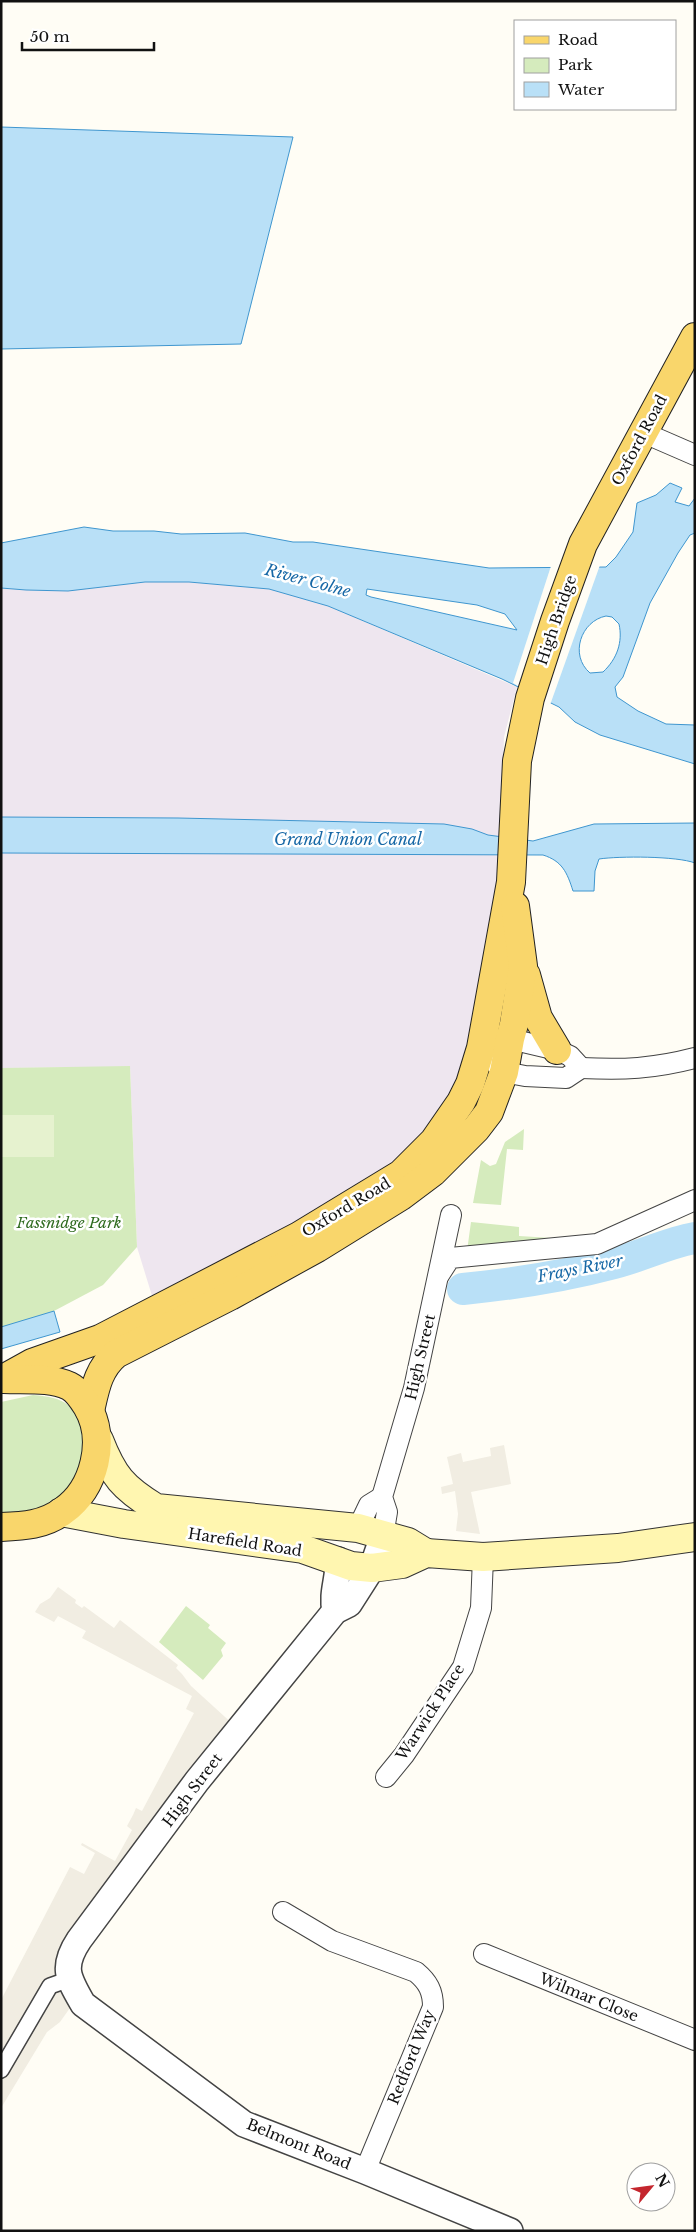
<svg xmlns="http://www.w3.org/2000/svg" width="696" height="2232" font-family="'Libre Baskerville',serif">
<rect width="100%" height="100%" fill="#fffdf5"/>
<polygon fill="#eee6ef" points="145,582 189,582 269,589 328,606 517,687 504,737 499,886 468,1059 433,1127 393,1172 153,1299 137,1247 130,1067 1,1068 1,588 26,590 68,591"/>
<g fill="#d5ebbd">
<polygon points="130,1066 137,1247 103,1285 54,1311 1,1328 1,1068"/>
<polygon points="524,1129 523,1150 507,1149 501,1205 473,1203 481,1160 490,1166 496,1164 505,1142"/>
<polygon points="471,1222 519,1227 519,1236 552,1238 553,1242 467,1251"/>
<path d="M 33,1395 C 66,1398 71,1403 87,1432 L 80,1486 L 34,1518 L 1,1513 L 1,1402 Z"/>
<polygon points="186,1606 210,1625 208,1628 226,1643 221,1650 223,1656 203,1680 159,1642"/>
</g>
<rect fill="#e6f2cf" x="1" y="1115" width="53" height="42"/>
<g fill="#f1ede2">
<polygon points="504,1445 511,1484 471,1492 480,1534 456,1531 458,1514 455,1491 442,1494 441,1487 453,1484 447,1457 461,1453 463,1462 491,1456 490,1448"/>
<polygon points="58,1587 76,1600 75,1603 82,1608 84,1606 114,1628 120,1620 178,1665 176,1668 182,1674 191,1686 236,1727 73,1946 77,1998 60,2022 47,2032 1,2108 1,2000 70,1867 84,1874 95,1853 81,1845 82,1843 115,1861 132,1830 127,1826 133,1815 136,1808 142,1811 194,1713 186,1709 192,1696 82,1638 86,1631 58,1616 54,1622 35,1612 40,1604 50,1598"/>
</g>
<g fill="#b9e0f7" stroke="#3f96cf" fill-rule="evenodd">
<polygon points="1,127 293,137 241,344 1,349"/>
<path d="M 670,483 L 682,488 L 675,502 L 689,506 L 695,498 L 695,533 L 690,535 L 678,553 L 650,603 L 623,677 L 615,687 L 617,697 L 638,711 L 666,724 L 695,725 L 695,764 L 600,735 L 575,722 L 559,707 L 502,679 L 328,606 L 269,589 L 189,582 L 145,582 L 68,591 L 26,590 L 1,588 L 1,543 L 84,527 L 113,531 L 154,531 L 181,534 L 245,533 L 293,542 L 313,542 L 489,568 L 606,567 L 616,557 L 633,532 L 637,503 L 656,495 ZM 367,589 L 477,605 L 505,614 L 517,630 L 371,597 L 366,595 ZM 606,616 L 612,617 L 619,624 C 623,642 617,659 603,672 L 590,673 C 569,655 581,621 606,616 Z"/>
<path d="M 1,817 L 178,818 L 444,824 L 472,829 L 488,835 L 533,841 L 594,824 L 695,823 L 695,863 C 677,856 619,856 599,859 L 595,871 L 594,891 L 573,891 C 567,872 562,861 543,855 L 1,853 Z"/>
<polygon points="498,1277 502,1295 465,1299 463,1280"/>
<polygon points="54,1311 60,1332 1,1349 1,1327"/>
</g>
<polygon fill="#fffdf5" points="600,565 550,705 513,683 551,566"/>
<g fill="none" stroke-linecap="round" stroke-linejoin="round">
<path stroke="#b9e0f7" stroke-width="32" d="M 463,1289 C 514,1284 565,1276 614,1263 C 642,1256 667,1243 695,1238"/>
<g stroke="#444" stroke-width="18">
<polyline id="pedestrian" points="1,2070 50,1986 67,1980"/>
</g>
<g stroke="#444" stroke-width="22">
<g id="minor">
<polyline points="642,432 695,455"/>
<polygon points="510,1039 557,1050 570,1056 581,1068 566,1078 525,1076 504,1072 481,1048"/>
<path d="M 581,1068 C 623,1070 653,1069 695,1058"/>
<polyline points="439,1275 450,1258 597,1244 695,1200"/>
<polyline points="358,1528 369,1505 382,1497"/>
<polyline points="383,1536 387,1512 382,1497 414,1388 451,1215"/>
<polyline points="386,1777 404,1755 463,1667 481,1608 483,1557"/>
<path d="M 283,1912 L 332,1941 L 416,1972 C 428,1982 433,1991 433,2007 L 365,2171"/>
<polyline points="484,1954 695,2040"/>
</g>
</g>
<g stroke="#444" stroke-width="28">
<g id="tertiary">
<path d="M 383,1536 L 372,1568 L 349,1604 L 335,1611 L 197,1781 L 79,1940 C 61,1967 68,1978 83,2004 L 244,2124 L 365,2171 L 510,2231"/>
<path d="M 335,1611 C 331,1593 339,1578 338,1560"/>
</g>
</g>
<g stroke="#333" stroke-width="30">
<g id="secondary">
<path d="M 99,1440 C 113,1476 123,1488 156,1508 L 358,1528 L 408,1542 L 426,1553"/>
<polyline points="61,1512 124,1524 303,1549 351,1566 372,1568 402,1564 426,1553 483,1557 618,1548 695,1537"/>
</g>
</g>
<g stroke="#222" stroke-width="30">
<g id="primary">
<polyline points="526,975 538,1018 557,1050"/>
<polyline points="3,1379 32,1363 100,1339 299,1236 401,1174 434,1141 461,1102 470,1084 481,1048 511,882 517,761 530,698 555,621 583,544 695,337"/>
<path d="M 90,1411 C 95,1389 98,1369 116,1354 L 230,1296 L 317,1248 L 401,1196 L 433,1172 L 476,1129 L 489,1112 L 504,1072 L 510,1039 L 514,1024 L 523,966 L 515,906"/>
<path d="M 1,1527 C 24,1526 44,1525 63,1511 C 95,1489 107,1439 87,1406 C 82,1398 77,1390 69,1386 C 51,1377 24,1380 4,1379"/>
</g>
</g>
<use href="#pedestrian" stroke="#fff" stroke-width="15"/>
<use href="#minor" stroke="#fff" stroke-width="20"/>
<use href="#tertiary" stroke="#fff" stroke-width="25"/>
<use href="#secondary" stroke="#fff6b0" stroke-width="28"/>
<use href="#primary" stroke="#f9d66b" stroke-width="28"/>
</g>
<g text-anchor="middle" dominant-baseline="central" stroke-width="5" stroke-linejoin="round" paint-order="stroke">
<g font-size="15" fill="#111" stroke="#fff">
<text transform="translate(639 440) rotate(-62)">Oxford Road</text>
<text transform="translate(556 620) rotate(-71)">High Bridge</text>
<text transform="translate(346 1207) rotate(-31)">Oxford Road</text>
<text transform="translate(420 1357) rotate(-77)">High Street</text>
<text transform="translate(245 1542) rotate(9)">Harefield Road</text>
<text transform="translate(430 1712) rotate(-57)">Warwick Place</text>
<text transform="translate(192 1790) rotate(-53)">High Street</text>
<text transform="translate(589 1997) rotate(22)">Wilmar Close</text>
<text transform="translate(411 2057) rotate(-68)">Redford Way</text>
<text transform="translate(299 2144) rotate(22)">Belmont Road</text>
</g>
<g font-size="15" font-style="italic" fill="#2f6b1f" stroke="#fff">
<text x="69" y="1222">Fassnidge Park</text>
</g>
<g font-size="16" font-style="italic" fill="#1768a6" stroke="#fff">
<text transform="translate(308 580) rotate(15)">River Colne</text>
<text x="348" y="839">Grand Union Canal</text>
<text transform="translate(580 1268) rotate(-11)">Frays River</text>
</g>
</g>
<rect width="696" height="2232" fill="none" stroke="#111111" stroke-width="5"/>
<rect x="514" y="20" width="162" height="90" fill="#ffffff" stroke="#a0a0a0"/>
<rect x="524" y="36" width="25" height="8" fill="#f9d66b" stroke="#a0a0a0"/>
<text x="558" y="45" font-size="15" fill="#111111">Road</text>
<rect x="524" y="58" width="25" height="15" fill="#d5ebbd" stroke="#a0a0a0"/>
<text x="558" y="70" font-size="15" fill="#111111">Park</text>
<rect x="524" y="82" width="25" height="15" fill="#b9e0f7" stroke="#a0a0a0"/>
<text x="558" y="95" font-size="15" fill="#111111">Water</text>
<g transform="translate(651 2187) rotate(61)"><circle r="24" fill="#ffffff" stroke="#a0a0a0"/>
<path d="M0-4L9 19L0 12L-9 19Z" fill="#c4262e"/>
<text y="-8" font-size="14" font-weight="bold" text-anchor="middle" fill="#111111">N</text>
</g>
<path d="M22 42v8h132v-8" fill="none" stroke="#111111" stroke-width="2.5"/>
<text x="30" y="42" font-size="15" fill="#111111" stroke="#ffffff" stroke-width="4" paint-order="stroke">50 m</text>
</svg>
